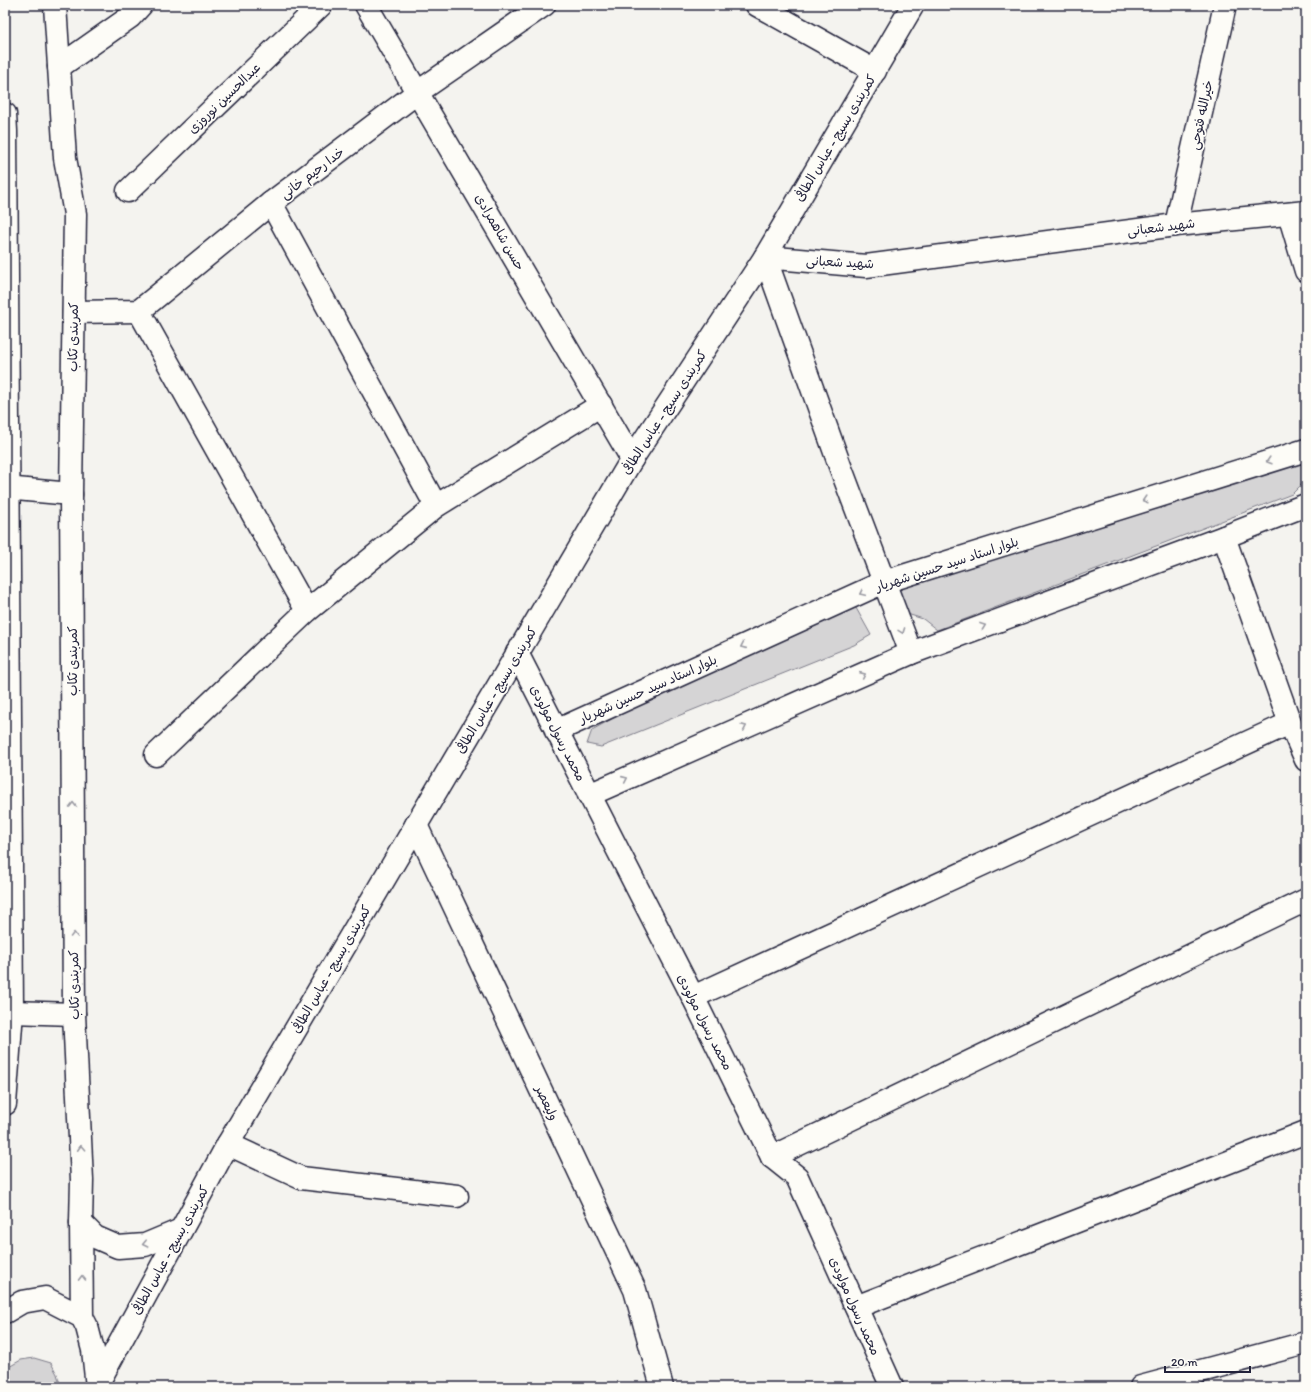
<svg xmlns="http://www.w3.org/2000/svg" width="1311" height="1392" font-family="Itim,'Playpen Sans Arabic',sans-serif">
<rect width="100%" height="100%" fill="#f4f3ef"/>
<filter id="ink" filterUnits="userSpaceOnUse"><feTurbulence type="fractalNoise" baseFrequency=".025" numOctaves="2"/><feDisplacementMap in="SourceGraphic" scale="8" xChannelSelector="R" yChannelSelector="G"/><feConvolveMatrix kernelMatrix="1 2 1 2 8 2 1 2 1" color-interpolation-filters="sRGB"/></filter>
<g filter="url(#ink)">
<g fill="#d5d4d5" stroke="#7c7b88">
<polygon points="1306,461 1306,480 1292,494 937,630 923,619 904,613 896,594 905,568"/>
<polygon points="851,599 871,635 854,645 601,747 587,744 592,730 684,679"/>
<polygon points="34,1358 51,1363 57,1374 61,1387 5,1387 5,1370 7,1368 21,1360"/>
</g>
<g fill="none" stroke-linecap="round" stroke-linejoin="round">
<g stroke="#22223b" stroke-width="25">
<g id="street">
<polyline points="366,5 632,459"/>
<polyline points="757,5 875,71"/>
<polyline points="59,67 130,17 141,5"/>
<polyline points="128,191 321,5"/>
<polyline points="271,203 436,506"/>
<polyline points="1289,214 1306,271"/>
<polyline points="1176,225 1225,5"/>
<polyline points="139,311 307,611 156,755"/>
<polyline points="74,312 139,311 271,203 418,92 544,5"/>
<polyline points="5,488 71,494"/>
<polyline points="1224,537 1290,723 1306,760"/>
<polyline points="307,611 436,506 601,405"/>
<polyline points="517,653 693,997 772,1157 797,1177 892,1387"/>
<polyline points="911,653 840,466 765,257 866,266 1176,225 1306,212"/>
<polyline points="693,997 1290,723"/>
<polyline points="5,1010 12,1012 74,1014"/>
<polyline points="228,1144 301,1178 457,1196"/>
<polyline points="772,1157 1306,900"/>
<polyline points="856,1307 1306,1132"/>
</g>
</g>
<g stroke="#22223b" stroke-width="25">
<g id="secondary">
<polyline points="556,731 884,582 1306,450"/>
<polyline points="589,795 911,653 1224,537 1306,505"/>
<polyline points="416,825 635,1290 662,1387"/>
<polyline points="81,1223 95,1237 118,1247 145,1245 181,1230"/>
<polyline points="97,1385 228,1144 632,459 765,257 913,5"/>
<polyline points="1141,1387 1306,1343"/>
</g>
</g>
<g stroke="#22223b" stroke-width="25">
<g id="primary">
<polyline points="55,5 65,158 75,214 71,494 74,1014 82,1180 81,1223 82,1317"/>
<polyline points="5,114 6,131 12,1012 5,1104"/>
<polyline points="5,1312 22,1302 45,1298 82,1317 87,1327 93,1350 97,1387"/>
</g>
</g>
<use href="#street" stroke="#fdfcf7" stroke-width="22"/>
<use href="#secondary" stroke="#fdfcf7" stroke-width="22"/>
<use href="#primary" stroke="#fdfcf7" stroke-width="22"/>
</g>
<defs><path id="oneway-chevron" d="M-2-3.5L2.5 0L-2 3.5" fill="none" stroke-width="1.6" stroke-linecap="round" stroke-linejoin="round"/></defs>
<g stroke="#9a9aa2">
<use href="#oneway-chevron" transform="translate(1269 461) rotate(163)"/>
<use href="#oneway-chevron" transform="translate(1145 500) rotate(163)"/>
<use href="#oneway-chevron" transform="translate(862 593) rotate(155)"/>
<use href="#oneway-chevron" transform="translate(983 626) rotate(-20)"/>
<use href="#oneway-chevron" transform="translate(902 631) rotate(70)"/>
<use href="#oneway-chevron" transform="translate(743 646) rotate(156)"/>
<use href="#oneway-chevron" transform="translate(863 675) rotate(-24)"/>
<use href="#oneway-chevron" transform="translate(744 727) rotate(-24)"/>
<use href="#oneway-chevron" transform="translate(625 779) rotate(-24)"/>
<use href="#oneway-chevron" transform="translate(73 805) rotate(-90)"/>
<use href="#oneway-chevron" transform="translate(74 935) rotate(-90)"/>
<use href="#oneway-chevron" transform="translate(81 1148) rotate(-93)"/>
<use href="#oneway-chevron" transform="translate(145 1244) rotate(167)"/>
<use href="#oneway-chevron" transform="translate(82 1278) rotate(-91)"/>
</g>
</g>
<g text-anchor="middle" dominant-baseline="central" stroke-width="3.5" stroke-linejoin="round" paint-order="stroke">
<g font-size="13" fill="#22223b" stroke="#fdfcf7">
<text transform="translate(224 98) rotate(-44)">عبدالحسین نوروزی</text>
<text transform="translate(1201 115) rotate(-78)">خیرالله فتوحی</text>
<text transform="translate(835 138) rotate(-59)">کمربندی بسیج - عباس الطافی</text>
<text transform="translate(312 173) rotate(-37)">خدا رحیم خانی</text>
<text transform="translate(1161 227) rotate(-7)">شهید شعبانی</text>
<text transform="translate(500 232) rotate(60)">حسن شاهمرادی</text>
<text transform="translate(840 262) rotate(3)">شهید شعبانی</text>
<text transform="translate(73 337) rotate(-89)">کمربندی تکاب</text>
<text transform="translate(664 412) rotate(-57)">کمربندی بسیج - عباس الطافی</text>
<text transform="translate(947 564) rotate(-18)">بلوار استاد سید حسین شهریار</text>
<text transform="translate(72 661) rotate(-90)">کمربندی تکاب</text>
<text transform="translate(648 689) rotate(-24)">بلوار استاد سید حسین شهریار</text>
<text transform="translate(496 690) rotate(-59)">کمربندی بسیج - عباس الطافی</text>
<text transform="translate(558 733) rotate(63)">محمد رسول مولودی</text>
<text transform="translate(331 969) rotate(-60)">کمربندی بسیج - عباس الطافی</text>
<text transform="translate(74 985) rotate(-91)">کمربندی تکاب</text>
<text transform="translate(705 1022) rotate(63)">محمد رسول مولودی</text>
<text transform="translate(547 1103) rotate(65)">ولیعصر</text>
<text transform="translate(170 1250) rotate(-61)">کمربندی بسیج - عباس الطافی</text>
<text transform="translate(855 1306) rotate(66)">محمد رسول مولودی</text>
</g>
</g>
<rect width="1311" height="1392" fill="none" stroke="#fdfcf7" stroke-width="20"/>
<rect x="10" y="10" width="1291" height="1372" fill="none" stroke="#22223b" stroke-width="1.5" filter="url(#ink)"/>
<path d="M1165 1366v6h85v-6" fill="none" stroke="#22223b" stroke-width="2"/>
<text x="1171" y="1366" font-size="12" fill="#22223b" stroke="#fdfcf7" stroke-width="3" paint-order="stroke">20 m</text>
</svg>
